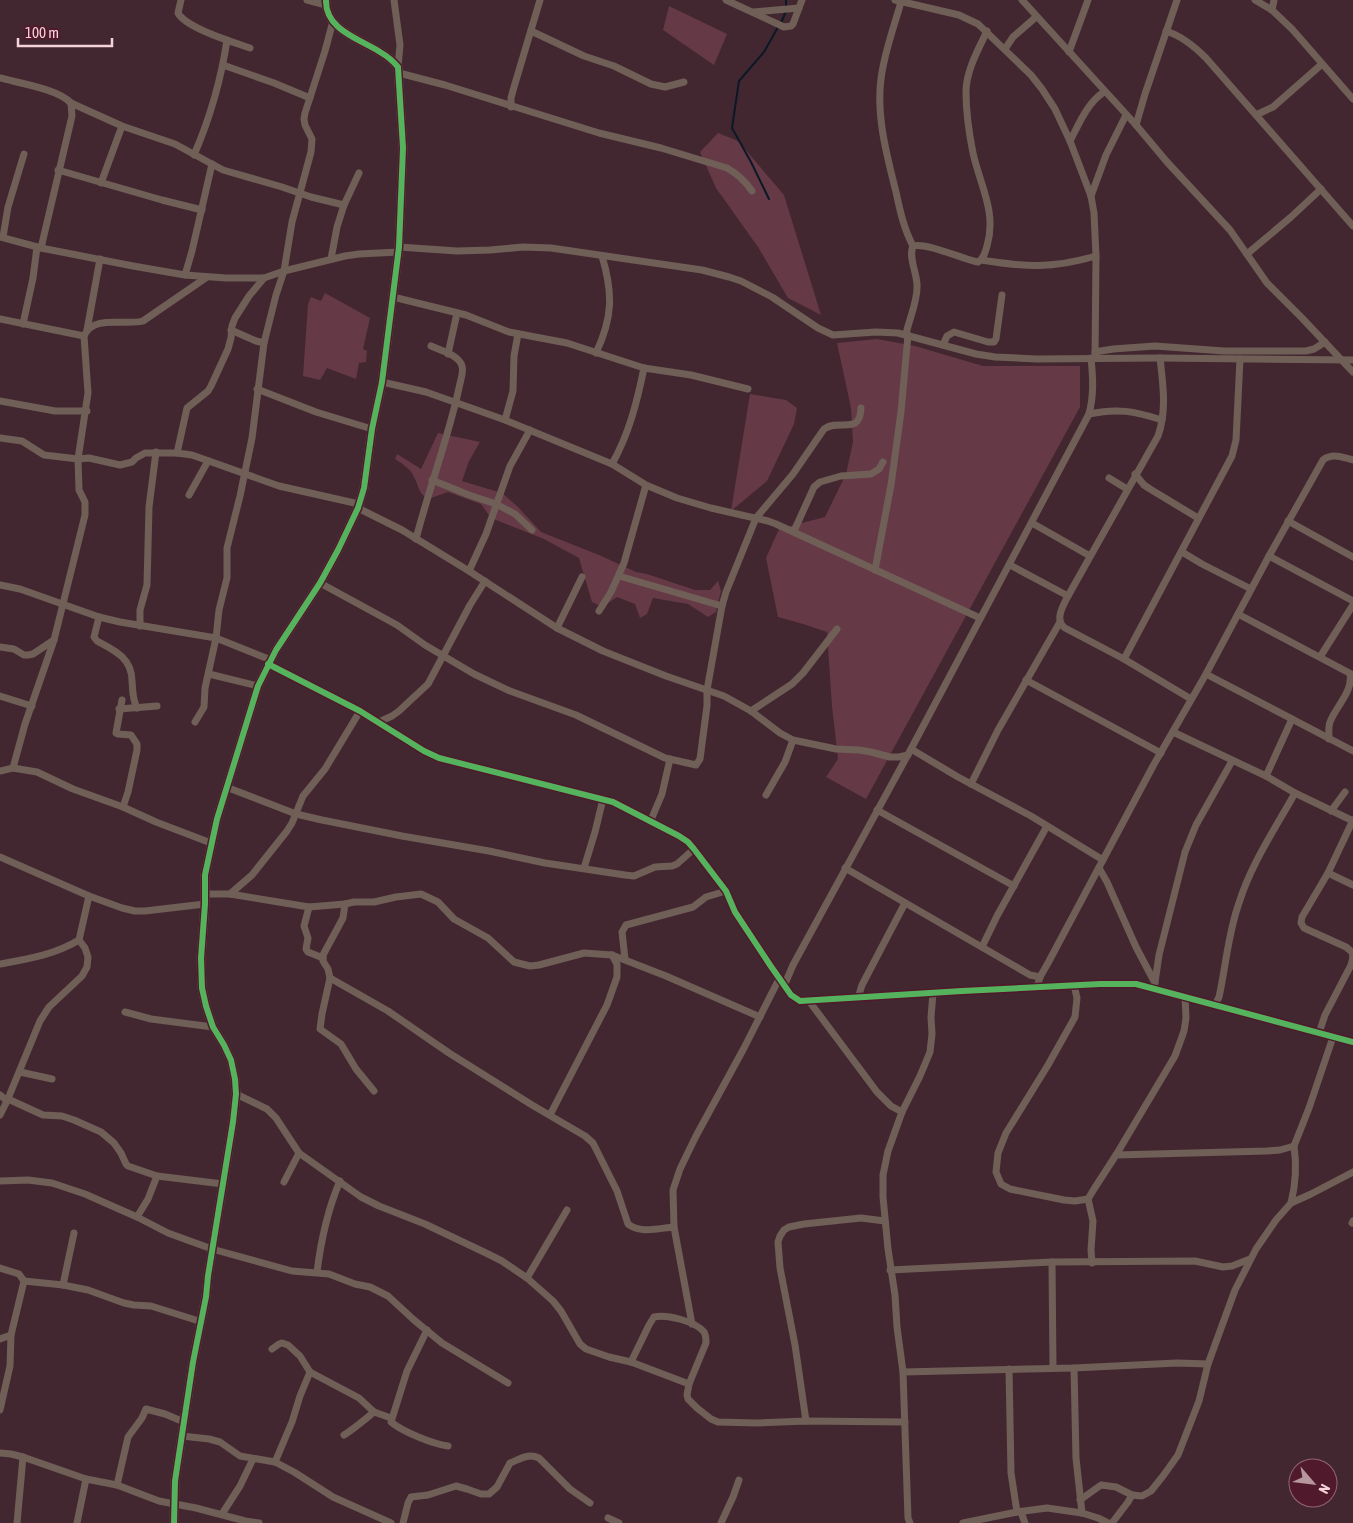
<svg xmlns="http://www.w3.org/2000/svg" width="1353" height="1523" font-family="'Asap Condensed',sans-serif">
<rect width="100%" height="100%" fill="#432730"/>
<g fill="#653946">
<polygon points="669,6 727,34 714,65 663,30"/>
<polygon points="718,133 738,141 784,195 821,315 788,298 758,247 716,188 700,152"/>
<polygon points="325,293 370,318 363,349 367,351 366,362 359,363 356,379 327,368 320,380 303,376 308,304 311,297 321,301"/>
<polygon points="877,339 915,346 983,366 1080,366 1080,407 866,799 826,777 838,759 832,706 827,632 803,624 778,617 766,558 779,529 825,517 846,474 853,442 851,408 837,343"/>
<polygon points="750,394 786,400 797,408 794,424 767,481 731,511"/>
<path d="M 438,433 L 480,442 L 469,461 L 462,481 L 502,493 L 518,507 L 541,532 L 599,555 L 636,572 L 647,574 L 695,590 L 710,590 L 718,581 L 721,591 L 716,612 L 708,617 L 688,604 L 653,598 L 647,614 L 640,618 L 635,604 L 617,597 L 602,607 L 592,602 L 579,558 L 544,539 L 491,518 L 481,504 L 448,492 L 428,499 C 418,492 420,490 415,479 C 411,469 403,464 395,459 L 397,454 L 421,469 Z"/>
</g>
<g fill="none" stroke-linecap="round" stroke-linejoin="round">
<g stroke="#0b1926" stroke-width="2">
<polyline points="786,0 786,7"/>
<polyline points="781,23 786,11"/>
<polyline points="769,199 751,162 732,128 739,81 764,52 778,27"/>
</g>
<g stroke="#6f5f57" stroke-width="7">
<path d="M 181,0 L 178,13 C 186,28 233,42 250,48"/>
<polyline points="307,0 326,5"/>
<polyline points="394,0 400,45 398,67"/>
<polyline points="726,0 784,27 791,26 793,24 802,0"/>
<polyline points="895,0 959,15 978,24 1031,75 1042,89 1055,109 1070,141 1091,196 1094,213 1096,256 1095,358"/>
<polyline points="1022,0 1136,125"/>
<polyline points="1177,0 1145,94 1136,125 1167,162 1230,230 1267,283 1302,318 1353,372"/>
<polyline points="1255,0 1272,10 1292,29 1353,99"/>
<path d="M 901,2 C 894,27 884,53 881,79 C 876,116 887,156 896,192 C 900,211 904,229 913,246"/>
<polyline points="1272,10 1274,0"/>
<polyline points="754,12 799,8"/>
<polyline points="531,31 584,56 614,66 651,84 665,87 684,82"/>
<path d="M 1166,31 C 1182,36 1194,46 1206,58 L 1353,226"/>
<polyline points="1005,49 1013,37 1036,17"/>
<polyline points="1069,52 1088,0"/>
<polyline points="223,65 274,83 310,98"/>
<path d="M 399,73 L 445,85 L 599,133 L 661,148 L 727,168 C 738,174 745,181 752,191"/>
<path d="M 0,78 C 19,83 58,89 71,103 L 122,126 L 175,144 L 223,170 L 282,187 L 311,197 L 344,205"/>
<polyline points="511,107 511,98 514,87 540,0"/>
<polyline points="1256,115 1273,107 1322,64"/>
<path d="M 1070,141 C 1079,124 1087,103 1104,92"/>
<path d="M 194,155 C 210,118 221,80 227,40"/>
<polyline points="58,170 162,200 202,210"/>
<polyline points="101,183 122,126"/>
<polyline points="1091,196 1106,155 1126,115"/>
<polyline points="0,237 41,248 133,266 185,275 226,278 264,278 284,271 345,256 359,254 399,252"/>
<polyline points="3,237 8,207 24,154"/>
<polyline points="399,247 457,251 490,250 523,247 551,248 702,270 729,277 741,281 772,297 818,328 833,335 876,332 898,333 976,354 995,357 1037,359 1160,358 1353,360"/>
<polyline points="41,248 72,116 71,103"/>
<polyline points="1247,254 1291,217 1321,189"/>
<polyline points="331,259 337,227 344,205 359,173"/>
<path d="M 981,260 C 1025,267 1052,269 1096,256"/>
<polyline points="185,275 192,251 212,164"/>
<polyline points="393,297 466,315 509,332 567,343 644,368 691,375 748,389"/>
<polyline points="0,319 84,336"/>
<polyline points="23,324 33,278 37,247"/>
<polyline points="87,330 100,259"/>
<polyline points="231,330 256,341 264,343"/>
<path d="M 906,334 C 909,319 918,301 917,285 C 917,273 908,257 913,246 C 926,242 962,259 978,262 C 984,259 985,252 987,246 C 997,212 980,185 973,153 C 969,133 966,113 966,92 C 966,71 978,50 987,31"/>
<polyline points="943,345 947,336 954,332 988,342 994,342 996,339 1002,295"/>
<polyline points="1095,352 1113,349 1155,346 1224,351 1306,351 1314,349 1325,342"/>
<path d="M 596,353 C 613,317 613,293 602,256"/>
<polyline points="448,354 457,313"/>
<path d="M 1160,358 C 1163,384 1167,411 1158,436 L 1068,596 C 1063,606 1054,620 1065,628 L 1124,659 L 1191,699"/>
<polyline points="382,382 426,392 505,420 612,464 646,485 677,498 711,508 768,521 776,524 980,618"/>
<polyline points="257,389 316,412 372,429"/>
<polyline points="0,401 55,411 87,411"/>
<path d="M 1089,414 C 1118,408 1134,411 1162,420"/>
<polyline points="505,420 513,391 514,356 518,334"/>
<polyline points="0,438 22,441 44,455 78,459 89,458 120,465 132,462 136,458 145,453 177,453 192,455 279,486 359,504"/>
<polyline points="177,453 187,408 208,391 211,386 228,349 231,338 232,326 235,318 249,296 264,278"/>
<path d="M 612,464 C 629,434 637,402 644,368"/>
<polyline points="1135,474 1144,485 1150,489 1198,518"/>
<polyline points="1109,478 1127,489"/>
<polyline points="432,480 469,495 496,504 515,514 532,530"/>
<polyline points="189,495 208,461"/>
<polyline points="358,508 402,530 469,571 557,628 603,651 666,676 724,696 751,711 780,733 793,740 836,749 859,750 871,752 890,757 899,757 908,755"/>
<polyline points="1288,521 1353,557"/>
<polyline points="1032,523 1090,556"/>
<polyline points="794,531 814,487 820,482 841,476 871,474 879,469 883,462"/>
<path d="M 416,539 C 429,488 448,439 459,388 C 460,381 464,373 462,366 C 459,355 440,350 431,346"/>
<polyline points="1182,552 1202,564 1251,589"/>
<polyline points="1269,556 1353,601"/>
<polyline points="1010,565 1068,596"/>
<polyline points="875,570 891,485 901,412 908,335"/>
<polyline points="469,571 486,534 510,466 530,430"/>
<polyline points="619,576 722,606"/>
<path d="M 320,583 L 397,625 L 425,645 L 474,674 L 510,691 L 576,715 L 665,758 L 696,765 L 700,759 L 707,706 L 707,690 L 722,606 L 726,592 L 756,518 L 793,474 L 824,429 C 839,418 860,436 861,408"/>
<polyline points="0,585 20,589 99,617 120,622 216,638 271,660"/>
<polyline points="599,611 611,592 624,563 646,485"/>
<polyline points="1238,614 1353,675"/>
<path d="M 99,617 L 94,637 L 97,641 C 114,650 132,658 132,681 C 133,691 132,698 137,708"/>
<polyline points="140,626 140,610 147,585 149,507 156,452"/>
<polyline points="557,628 582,577"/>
<polyline points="0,647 14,649 24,655 28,655 33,654 54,640"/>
<polyline points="1320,657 1353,605"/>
<polyline points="1124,659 1232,456 1236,440 1240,359"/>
<polyline points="268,664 360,711 424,751 439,758 613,802 679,836 688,842 694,849 726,891 735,912 770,965 791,995 800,1001 962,991 1100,984 1136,984 1353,1042"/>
<polyline points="209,674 258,686"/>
<polyline points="1206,674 1353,751"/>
<polyline points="1026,680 1161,753"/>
<polyline points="0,696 32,706"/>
<polyline points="122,700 116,733 118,734 131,735 137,744 137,750 128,792 123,807"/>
<polyline points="119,709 157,706"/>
<polyline points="751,711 792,684 803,673 837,629"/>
<polyline points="195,722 204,707 205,688 216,638 219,610 227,578 227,548 240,496 252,438 264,343 276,295 284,271 292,222 311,152 312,139 305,125 304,119 305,113 325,51 333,21"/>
<polyline points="379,722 392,716 399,711 428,684 470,605 485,581"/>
<polyline points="1173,732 1266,776 1295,793 1353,821"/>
<path d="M 1329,739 C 1329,733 1328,727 1330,722 C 1336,706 1353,692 1350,674"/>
<polyline points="911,749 958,777 1031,816 1103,860"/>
<path d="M 13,768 L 25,724 L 54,640 L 85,515 L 85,502 L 79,490 L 78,459 L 88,393 L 84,336 C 94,314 125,326 143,321 L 207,277"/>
<polyline points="0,771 13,768 37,772 73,789 123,807 156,822 211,843"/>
<polyline points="1266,776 1292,719"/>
<polyline points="971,784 998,730 1060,622"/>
<polyline points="226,787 296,814 322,820 402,836 489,851 545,863 625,875 634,876 655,867 672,866 677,864 694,849"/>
<polyline points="766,795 785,762 793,740"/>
<polyline points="877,810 1014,886"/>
<polyline points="1331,811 1345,792"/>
<polyline points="651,820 662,794 670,759"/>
<polyline points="1353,820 1328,873 1302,917 1301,923 1304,928 1346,947 1352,952 1353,957"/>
<polyline points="0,857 89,896 122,908 135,911 145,911 205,904"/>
<polyline points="584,868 595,832 603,799"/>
<polyline points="845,868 1030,975 1040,977"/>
<polyline points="1099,868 1107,882 1136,947 1155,983"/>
<polyline points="1328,873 1353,885"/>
<polyline points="205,894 230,894 309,907 345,904 354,902 374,902 396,897 421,894 438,902 454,919 488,938 514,962 530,966 539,965 584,953 612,955 666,976 760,1017"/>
<polyline points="230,894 252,875 287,831 292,823 303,796 325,769 360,711"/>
<polyline points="345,904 343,918 323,955 323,961 328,969 330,978 322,1014 320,1029 341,1044 356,1069 374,1091"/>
<polyline points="309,907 304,926 308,938 306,949 308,952 323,958"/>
<polyline points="982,947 997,916 1047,826"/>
<polyline points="625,959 622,932 626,925 693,907 706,897 726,891"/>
<path d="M 0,964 C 28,959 54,955 79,940 L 89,896"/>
<path d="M 330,978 L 388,1011 L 449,1053 L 532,1105 L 585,1136 L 593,1143 L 617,1191 L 628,1224 C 640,1234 660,1228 674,1227"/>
<polyline points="1155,982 1159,955 1185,852 1196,825 1232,761"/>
<polyline points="1074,985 1077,998 1075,1017 1048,1065 1006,1133 998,1153 996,1172 1001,1184 1010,1189 1064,1200 1075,1201 1088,1199"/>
<path d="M 784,986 L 793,965 L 911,749 L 1089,414 C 1094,395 1093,378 1091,358"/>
<path d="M 1037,987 L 1040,977 L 1048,963 L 1153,766 L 1206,674 L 1269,556 L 1323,460 C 1332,453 1343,457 1353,460"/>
<polyline points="858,998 862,985 905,903"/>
<polyline points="809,1001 877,1092 891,1106 902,1112"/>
<path d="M 1215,1005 L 1219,997 C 1226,966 1228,933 1239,903 C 1251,864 1275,829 1295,793"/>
<polyline points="125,1012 151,1019 213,1027"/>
<polyline points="1319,1033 1325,1015 1351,965 1353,957"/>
<polyline points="20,1072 52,1079"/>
<polyline points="236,1094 267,1109 276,1118 299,1153 361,1197 379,1206 425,1224 486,1253 502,1261 527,1278 553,1301 561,1311 580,1344 586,1349 609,1357 631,1362 689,1384"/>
<polyline points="0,1095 7,1101 0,1115"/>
<polyline points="8,1099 43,1115 62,1116 74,1120 101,1132 114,1143 121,1153 126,1164 128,1166 157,1176 223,1184"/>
<polyline points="7,1101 40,1021 49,1007 82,976 87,967 88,957 85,948 79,940"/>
<polyline points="550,1115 607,1005 617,977 617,964 612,955"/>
<polyline points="1116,1155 1267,1151 1280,1150 1294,1146 1309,1108 1333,1037"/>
<polyline points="0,1181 28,1180 52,1183 85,1194 137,1217 168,1233 212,1249 292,1271 329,1274 355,1284 370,1287 388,1296 414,1320 442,1343 508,1383"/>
<polyline points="284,1182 299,1153"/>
<path d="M 1291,1203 C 1296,1183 1297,1166 1294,1146"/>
<polyline points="137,1217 148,1199 157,1176"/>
<polyline points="1352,1223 1353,1221"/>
<polyline points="74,1233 63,1285 88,1290 124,1303 134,1305 151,1306 202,1322"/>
<polyline points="1052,1262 1053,1368"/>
<polyline points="1092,1263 1091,1250 1093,1221 1088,1199 1094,1189 1116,1155 1175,1056 1184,1031 1186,1018 1185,997"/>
<polyline points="0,1268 19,1274 24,1281 11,1335 0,1339"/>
<polyline points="890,1270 1052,1262 1195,1261 1223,1267 1232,1266 1250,1259"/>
<path d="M 317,1272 C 321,1240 327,1211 340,1181"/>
<polyline points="527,1278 567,1210"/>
<polyline points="24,1281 63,1285"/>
<polyline points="692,1324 674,1227 673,1190 680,1169 696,1136 744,1048 779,979"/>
<path d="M 427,1330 L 407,1371 L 391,1422 C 403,1432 433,1444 448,1446"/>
<polyline points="272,1349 279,1344 282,1343 288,1345 300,1356 310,1372 359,1398 374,1412 391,1418"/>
<path d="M 631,1362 L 649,1325 L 654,1317 C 666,1314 695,1321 704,1332 C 706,1335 706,1339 706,1343 L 689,1384 L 687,1395 L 688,1399 L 697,1408 L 711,1419 L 718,1422 L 757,1423 L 806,1421 L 905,1422"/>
<polyline points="1074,1368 1076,1458 1082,1513"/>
<polyline points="1009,1369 1011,1473 1017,1512"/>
<polyline points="903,1372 1074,1368 1177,1363 1208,1364"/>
<polyline points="0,1410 10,1366 11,1335"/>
<polyline points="806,1421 795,1345 780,1268 778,1242 780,1236 784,1230 789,1227 804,1224 861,1218 885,1221"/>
<path d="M 344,1435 C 355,1428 364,1420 374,1412"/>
<polyline points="182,1436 209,1439 220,1442 240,1456 275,1462 294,1472 333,1497 391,1523"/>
<polyline points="0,1453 11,1454 23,1457 86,1479 117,1485 159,1501 196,1508 245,1521 259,1523"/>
<polyline points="275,1462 292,1422 300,1396 310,1372"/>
<polyline points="117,1485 128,1437 142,1418 146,1409 165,1414 184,1422"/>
<polyline points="1080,1500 1101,1485 1116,1487 1132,1495"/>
<polyline points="1021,1512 1025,1523"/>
<polyline points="222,1514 240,1486 253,1459"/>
<polyline points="608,1518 619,1523"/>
<polyline points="17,1523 23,1457"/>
<polyline points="77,1523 86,1479"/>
<path d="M 403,1523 L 408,1503 L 411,1497 L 428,1495 L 456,1486 L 467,1489 L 481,1494 L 489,1494 L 497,1487 L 510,1463 C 520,1459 528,1453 539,1458 L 570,1489 L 590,1503"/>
<polyline points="721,1523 733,1497 739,1480"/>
<polyline points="910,1523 908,1518 903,1372 897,1327 895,1295 888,1249 883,1197 883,1175 888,1151 902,1112 920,1076 930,1052 932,1034 931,1017 933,993"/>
<polyline points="963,1523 1017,1512 1047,1508 1082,1513 1098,1518 1108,1523"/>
<polyline points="1112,1523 1128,1502 1132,1495 1142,1496 1151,1491 1163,1476 1178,1455 1199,1401 1208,1364 1235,1290 1256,1249 1276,1220 1291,1203 1311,1194 1353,1172"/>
</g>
<path stroke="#736257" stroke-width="9" d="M 174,1523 L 175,1481 L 193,1362 L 206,1297 L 208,1276 L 233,1122 L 236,1094 L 235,1079 L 231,1060 L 224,1045 L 213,1027 L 206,1006 L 202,988 L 201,958 L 205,904 L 205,875 L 217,819 L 258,686 L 276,650 L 320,583 L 338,550 L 358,508 L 364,488 L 372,429 L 382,382 L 399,247 L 403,148 L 398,67 C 393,61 387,56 380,52 C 360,39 325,30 326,0"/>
<g stroke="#501a2c" stroke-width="9">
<g id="cycleway">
<polyline points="268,664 360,711 424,751 439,758 613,802 679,836 688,842 694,849 726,891 735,912 770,965 791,995 800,1001 962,991 1100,984 1136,984 1353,1042"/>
<path d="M 174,1523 L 175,1481 L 193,1362 L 206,1297 L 208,1276 L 233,1122 L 236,1094 L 235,1079 L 231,1060 L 224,1045 L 213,1027 L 206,1006 L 202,988 L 201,958 L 205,904 L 205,875 L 217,819 L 258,686 L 276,650 L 320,583 L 338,550 L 358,508 L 364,488 L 372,429 L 382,382 L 399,247 L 403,148 L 398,67 C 393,61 387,56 380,52 C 360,39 325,30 326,0"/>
</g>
</g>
<use href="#cycleway" stroke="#56b35d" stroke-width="6"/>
</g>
<g transform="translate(1313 1483) rotate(118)"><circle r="24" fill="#501a2c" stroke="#926472"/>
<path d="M0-4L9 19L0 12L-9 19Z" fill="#b7969f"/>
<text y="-8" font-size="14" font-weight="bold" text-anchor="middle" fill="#f6d2db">N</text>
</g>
<path d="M18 38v8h94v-8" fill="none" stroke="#f6d2db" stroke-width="2.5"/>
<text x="25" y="38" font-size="15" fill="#f6d2db" stroke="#501a2c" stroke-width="4" paint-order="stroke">100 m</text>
</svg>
